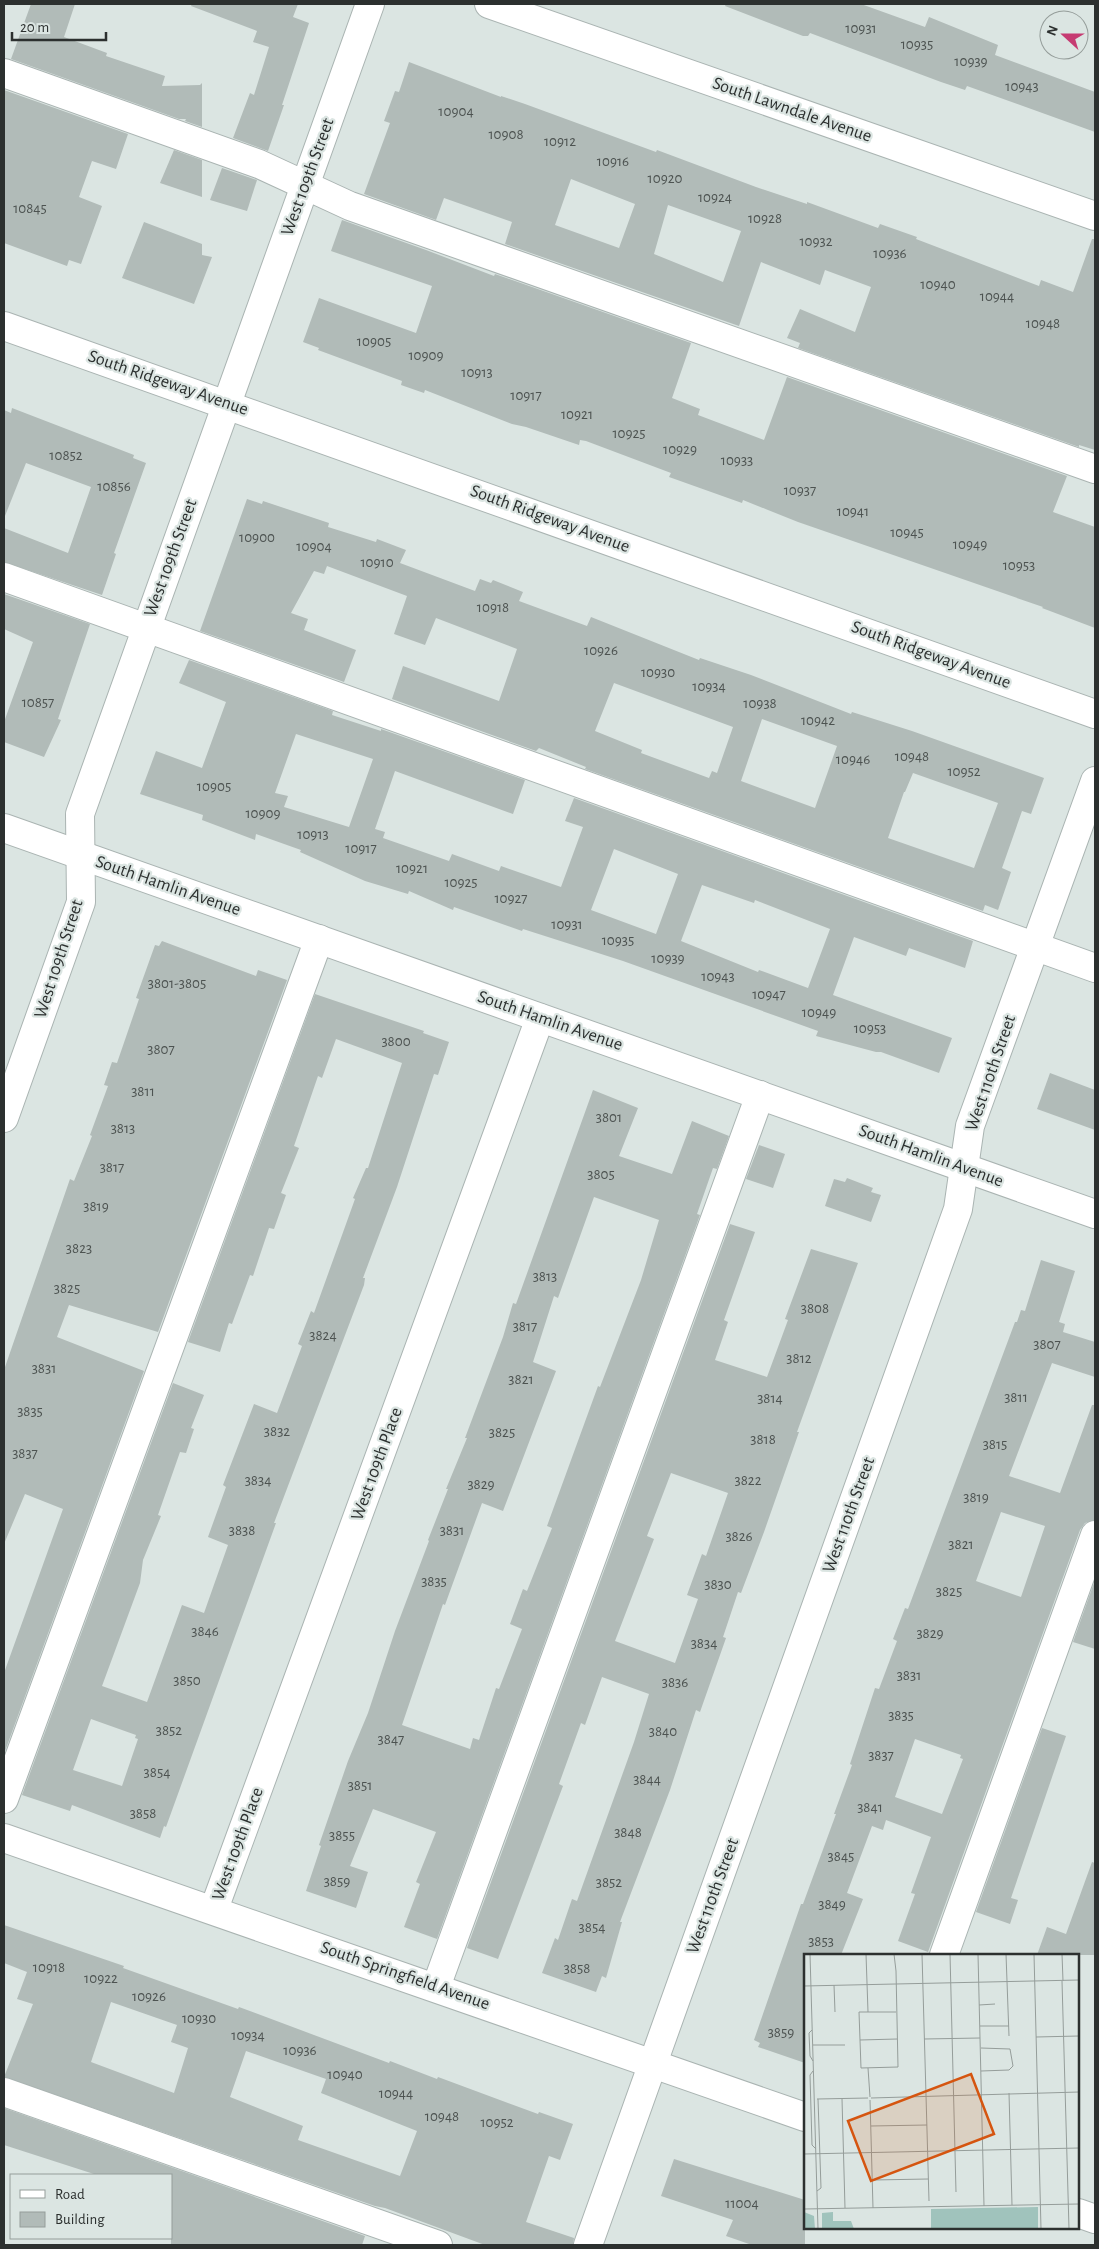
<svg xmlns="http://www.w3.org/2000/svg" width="1099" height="2249" font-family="'Alegreya Sans',sans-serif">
<rect width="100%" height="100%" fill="#dbe5e2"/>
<g fill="#b1bbb8" fill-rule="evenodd">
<polygon points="31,4 75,4 64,37 107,53 106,56 165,76 162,86 200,85 202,83 202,127 185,121 186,119 179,119 11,59"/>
<polygon points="192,4 298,4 293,17 309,23 282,105 284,105 268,151 233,138 250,93 254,95 269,47 253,42 257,31 191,6"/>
<polygon points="726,4 861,4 925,27 929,17 998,45 995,55 1095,92 1095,132 967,86 965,90 941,82 810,33 808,36 803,36 725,6"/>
<path d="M 409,62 L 501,97 L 501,96 L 525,104 L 656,152 L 657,150 L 756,187 L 807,204 L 807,202 L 878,228 L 880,224 L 917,237 L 916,239 L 1039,286 L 1041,280 L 1073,292 L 1092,239 L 1095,239 L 1095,450 L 1079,445 L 1079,447 L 798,348 L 800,343 L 787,338 L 800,309 L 855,332 L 871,287 L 825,270 L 820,285 L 761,262 L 739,326 L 505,244 L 512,222 L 444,198 L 436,220 L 364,194 L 390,123 L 384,121 L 395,91 L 399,92 ZM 571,179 L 635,204 L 619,248 L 555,225 ZM 668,205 L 741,231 L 723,282 L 654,254 Z"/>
<polygon points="4,90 128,134 116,169 92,161 79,197 102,206 81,264 69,260 67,266 4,243"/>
<polygon points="174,150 202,160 202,197 160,183"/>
<polygon points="222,168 257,180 247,211 210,200"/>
<polygon points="342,220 426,250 494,276 495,274 691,343 672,398 700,409 698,415 764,440 787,377 1067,476 1053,512 1095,527 1095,628 1042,608 1043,607 798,522 743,500 742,503 669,477 671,473 586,441 580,440 579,445 526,427 512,424 425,390 424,393 401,385 402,381 318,350 319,348 303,342 319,298 416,333 432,286 331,251"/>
<polygon points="144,222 202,244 202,255 212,257 194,304 122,278"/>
<polygon points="12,408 134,455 133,458 146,463 114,553 116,554 102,595 4,562 4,528 68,553 91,487 26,463 5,516 4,516 4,410 11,413"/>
<path d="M 247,499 L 262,504 L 263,501 L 329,523 L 328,527 L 376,542 L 377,539 L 406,550 L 400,563 L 475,591 L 480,579 L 491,583 L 493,580 L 523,592 L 519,601 L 587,626 L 591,617 L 699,660 L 700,658 L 751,675 L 851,714 L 852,712 L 912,731 L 1044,778 L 1031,814 L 1022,811 L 1002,868 L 1011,872 L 998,910 L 985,905 L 983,911 L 585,769 L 586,767 L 539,748 L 536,751 L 392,699 L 403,666 L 499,701 L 517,649 L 436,618 L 425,645 L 394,634 L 407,596 L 327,566 L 324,574 L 314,571 L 291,613 L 308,619 L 304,630 L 356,650 L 344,682 L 200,631 ZM 614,683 L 733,727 L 717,773 L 712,771 L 709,778 L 641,753 L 642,750 L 595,731 ZM 762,719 L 837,746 L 815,808 L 741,781 ZM 913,773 L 998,803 L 974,868 L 888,838 L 904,792 L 905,792 Z"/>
<polygon points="4,594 90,624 58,719 61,720 44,757 4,742 4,722 33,642 4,629"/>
<path d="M 189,660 L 333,711 L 332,715 L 381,731 L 381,729 L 525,780 L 513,814 L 395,771 L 375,829 L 385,832 L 383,838 L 449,861 L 452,854 L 499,871 L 501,866 L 561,887 L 583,827 L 565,821 L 574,798 L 973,941 L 965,968 L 909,948 L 906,956 L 854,937 L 833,995 L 952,1038 L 939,1073 L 881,1052 L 876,1052 L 816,1036 L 818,1031 L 623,961 L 523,929 L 522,931 L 454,907 L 453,910 L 409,891 L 408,894 L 365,881 L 300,852 L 301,850 L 256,834 L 255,840 L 202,820 L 203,815 L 140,794 L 156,751 L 202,768 L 226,702 L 179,683 ZM 296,734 L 373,759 L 349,827 L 284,807 L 288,796 L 275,793 ZM 614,849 L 678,874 L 656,934 L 591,910 ZM 702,885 L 754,903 L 755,900 L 830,929 L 808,988 L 759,970 L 758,972 L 681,941 Z"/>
<polygon points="162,941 256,976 258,970 287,980 158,1332 69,1305 57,1337 144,1371 4,1754 4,1673 63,1509 25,1494 4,1544 4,1370 70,1179 74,1181 92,1136 90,1135 108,1086 104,1085 112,1062 117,1063 139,999 136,998 155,945 159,946"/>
<path d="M 315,994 L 424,1031 L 423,1033 L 449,1042 L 438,1075 L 434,1074 L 397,1187 L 363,1278 L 365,1278 L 364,1285 L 274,1523 L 276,1523 L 166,1827 L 164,1826 L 160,1838 L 72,1805 L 70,1811 L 22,1795 L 173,1383 L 204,1395 L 191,1428 L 194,1429 L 186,1453 L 180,1452 L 158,1515 L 161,1516 L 143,1560 L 140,1583 L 102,1686 L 147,1702 L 182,1605 L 204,1613 L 228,1545 L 208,1537 L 226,1487 L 223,1485 L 254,1404 L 277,1413 L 302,1346 L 298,1344 L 311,1311 L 314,1313 L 355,1199 L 353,1198 L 366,1168 L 368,1168 L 402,1063 L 336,1039 L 322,1078 L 318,1076 L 294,1146 L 299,1148 L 281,1193 L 286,1195 L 274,1229 L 269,1228 L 253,1276 L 250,1275 L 232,1324 L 229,1323 L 220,1352 L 188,1342 ZM 91,1719 L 136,1735 L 135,1738 L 138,1739 L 122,1786 L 73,1770 Z"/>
<polygon points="1050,1073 1095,1090 1095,1130 1037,1109"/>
<path d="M 593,1090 L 638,1108 L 619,1156 L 672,1174 L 692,1121 L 729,1136 L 717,1169 L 713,1168 L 697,1214 L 700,1215 L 437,1939 L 404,1927 L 420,1884 L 416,1882 L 436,1832 L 373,1809 L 350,1866 L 368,1872 L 356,1908 L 306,1891 L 321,1846 L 319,1845 L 348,1761 L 368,1713 L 395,1631 L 429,1541 L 428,1540 L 448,1489 L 446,1489 L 467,1438 L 465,1438 L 503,1337 L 513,1303 L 516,1304 ZM 594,1197 L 659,1220 L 641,1280 L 600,1387 L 598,1386 L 547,1526 L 552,1528 L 527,1591 L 523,1589 L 510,1624 L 522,1629 L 499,1689 L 496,1688 L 479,1740 L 473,1738 L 470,1749 L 402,1725 L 443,1604 L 445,1605 L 482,1503 L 503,1511 L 556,1371 L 533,1362 L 554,1296 L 558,1298 Z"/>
<polygon points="759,1145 785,1154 773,1188 746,1179"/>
<polygon points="847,1178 873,1188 871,1192 881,1195 871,1222 825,1206 834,1179 845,1182"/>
<path d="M 730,1224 L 755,1232 L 724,1320 L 728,1322 L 715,1360 L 767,1377 L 788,1320 L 785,1319 L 811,1249 L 858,1263 L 797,1432 L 799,1432 L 764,1532 L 741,1593 L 738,1592 L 723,1637 L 726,1638 L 700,1712 L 696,1710 L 670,1790 L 620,1922 L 622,1922 L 606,1978 L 602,1976 L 596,1992 L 542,1973 L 555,1938 L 558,1940 L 572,1899 L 577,1901 L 634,1742 L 649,1694 L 602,1677 L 585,1725 L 581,1723 L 559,1784 L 563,1786 L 498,1959 L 467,1948 ZM 671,1473 L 728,1493 L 706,1556 L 702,1554 L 687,1595 L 698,1599 L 675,1663 L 615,1641 L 654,1539 L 647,1536 Z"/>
<path d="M 1041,1260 L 1075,1271 L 1059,1322 L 1065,1324 L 1063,1332 L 1095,1342 L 1095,1377 L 1052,1363 L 1009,1476 L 1060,1493 L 1092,1405 L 1095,1405 L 1095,1520 L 1085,1523 L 1080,1530 L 928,1952 L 898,1941 L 915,1894 L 911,1893 L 931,1837 L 886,1820 L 883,1830 L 872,1826 L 847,1893 L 863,1899 L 841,1955 L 805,1955 L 805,2063 L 758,2047 L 760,2043 L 754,2040 L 801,1904 L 803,1904 L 836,1814 L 834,1814 L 852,1765 L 850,1764 L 875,1688 L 879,1689 L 897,1641 L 893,1639 L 905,1608 L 908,1609 L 1015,1322 L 1017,1322 L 1021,1310 L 1025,1311 ZM 1001,1512 L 1045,1526 L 1021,1597 L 976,1581 ZM 915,1739 L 961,1755 L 960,1758 L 963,1759 L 942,1814 L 895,1797 Z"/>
<polygon points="1095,1580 1095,1649 1073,1642"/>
<polygon points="1042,1728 1066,1736 1011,1898 1018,1900 1010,1924 976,1912"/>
<polygon points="1092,1862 1095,1863 1095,1955 1037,1955 1047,1927 1066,1934"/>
<path d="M 4,1925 L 124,1966 L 123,1968 L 238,2009 L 239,2007 L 389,2063 L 390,2061 L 437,2079 L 438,2077 L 538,2114 L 539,2112 L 573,2124 L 560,2160 L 549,2156 L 526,2222 L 574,2238 L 573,2245 L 485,2245 L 385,2208 L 375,2206 L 4,2077 L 33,2004 L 17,1999 L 27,1972 L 4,1963 ZM 111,2002 L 177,2025 L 171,2042 L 188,2048 L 174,2093 L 91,2062 ZM 246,2051 L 326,2079 L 321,2093 L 417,2131 L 400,2176 L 298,2140 L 303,2126 L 230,2097 Z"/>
<polygon points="4,2108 365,2236 362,2245 171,2245 171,2175 97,2175 4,2145"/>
<polygon points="674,2159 805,2200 805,2245 752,2245 726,2236 733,2220 661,2196"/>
</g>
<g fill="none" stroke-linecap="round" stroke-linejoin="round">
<g stroke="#aab4b2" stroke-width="30">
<g id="minor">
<polyline points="489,4 1095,216"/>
<polyline points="4,73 259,164 350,206 1095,469"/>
<polyline points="4,326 1095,714"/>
<polyline points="4,577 1095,968"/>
<polyline points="4,828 1095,1214"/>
<polyline points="4,1118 81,902 80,814 370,4"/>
<polyline points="4,1799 319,939"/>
<polyline points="4,1838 805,2117"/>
<polyline points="214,1909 540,1018"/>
<polyline points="944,1955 1095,1535"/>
<polyline points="436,1987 760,1095"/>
<polyline points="4,2092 438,2245"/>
<polyline points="1078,2213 1095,2219"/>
<polyline points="588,2245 958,1209 970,1126 1095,781"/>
</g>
</g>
<use href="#minor" stroke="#fff" stroke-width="28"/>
</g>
<g text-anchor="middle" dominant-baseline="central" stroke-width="4.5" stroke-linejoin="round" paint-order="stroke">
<g font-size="15" fill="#4d5351">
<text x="861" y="28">10931</text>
<text x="917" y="44">10935</text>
<text x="971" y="61">10939</text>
<text x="1022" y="86">10943</text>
<text x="456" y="111">10904</text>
<text x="506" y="134">10908</text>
<text x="560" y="141">10912</text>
<text x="613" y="161">10916</text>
<text x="665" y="178">10920</text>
<text x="715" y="197">10924</text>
<text x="30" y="208">10845</text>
<text x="765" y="218">10928</text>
<text x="816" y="241">10932</text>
<text x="890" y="253">10936</text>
<text x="938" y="284">10940</text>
<text x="997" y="296">10944</text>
<text x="1043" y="323">10948</text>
<text x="374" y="341">10905</text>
<text x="426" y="355">10909</text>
<text x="477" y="372">10913</text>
<text x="526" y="395">10917</text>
<text x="577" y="414">10921</text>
<text x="629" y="433">10925</text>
<text x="680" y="449">10929</text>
<text x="66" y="455">10852</text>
<text x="737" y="460">10933</text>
<text x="114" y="486">10856</text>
<text x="800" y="490">10937</text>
<text x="853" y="511">10941</text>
<text x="907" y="532">10945</text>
<text x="257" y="537">10900</text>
<text x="970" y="544">10949</text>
<text x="314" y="546">10904</text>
<text x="377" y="562">10910</text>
<text x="1019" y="565">10953</text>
<text x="493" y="607">10918</text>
<text x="601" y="650">10926</text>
<text x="658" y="672">10930</text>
<text x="709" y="686">10934</text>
<text x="38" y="702">10857</text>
<text x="760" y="703">10938</text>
<text x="818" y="720">10942</text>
<text x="912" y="756">10948</text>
<text x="853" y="759">10946</text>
<text x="964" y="771">10952</text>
<text x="214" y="786">10905</text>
<text x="263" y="813">10909</text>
<text x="313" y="834">10913</text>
<text x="361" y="848">10917</text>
<text x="412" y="868">10921</text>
<text x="461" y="882">10925</text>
<text x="511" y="898">10927</text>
<text x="567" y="924">10931</text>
<text x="618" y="940">10935</text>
<text x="668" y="958">10939</text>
<text x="718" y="976">10943</text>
<text x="177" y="983">3801-3805</text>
<text x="769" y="994">10947</text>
<text x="819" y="1012">10949</text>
<text x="870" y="1028">10953</text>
<text x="396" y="1041">3800</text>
<text x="161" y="1049">3807</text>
<text x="143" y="1091">3811</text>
<text x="609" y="1117">3801</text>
<text x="123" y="1128">3813</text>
<text x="112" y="1167">3817</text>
<text x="601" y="1174">3805</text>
<text x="96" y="1206">3819</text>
<text x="79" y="1248">3823</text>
<text x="545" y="1276">3813</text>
<text x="67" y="1288">3825</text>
<text x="815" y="1308">3808</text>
<text x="525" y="1326">3817</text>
<text x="323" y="1335">3824</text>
<text x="1047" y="1344">3807</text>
<text x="799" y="1358">3812</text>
<text x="44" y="1368">3831</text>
<text x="521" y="1379">3821</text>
<text x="1016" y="1397">3811</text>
<text x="770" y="1398">3814</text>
<text x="30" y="1411">3835</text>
<text x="277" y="1431">3832</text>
<text x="502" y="1432">3825</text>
<text x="763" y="1439">3818</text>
<text x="995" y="1444">3815</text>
<text x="25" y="1453">3837</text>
<text x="258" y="1480">3834</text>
<text x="748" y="1480">3822</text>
<text x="481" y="1484">3829</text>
<text x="976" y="1497">3819</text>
<text x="242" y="1530">3838</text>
<text x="452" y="1530">3831</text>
<text x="739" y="1536">3826</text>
<text x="961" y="1544">3821</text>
<text x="434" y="1581">3835</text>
<text x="718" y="1584">3830</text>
<text x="949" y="1591">3825</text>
<text x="205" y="1631">3846</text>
<text x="930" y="1633">3829</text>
<text x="704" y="1643">3834</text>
<text x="909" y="1675">3831</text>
<text x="187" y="1680">3850</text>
<text x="675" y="1682">3836</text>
<text x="901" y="1715">3835</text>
<text x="169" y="1730">3852</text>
<text x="663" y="1731">3840</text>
<text x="391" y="1739">3847</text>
<text x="881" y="1755">3837</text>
<text x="157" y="1772">3854</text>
<text x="647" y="1779">3844</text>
<text x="360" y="1785">3851</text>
<text x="870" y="1807">3841</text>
<text x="143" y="1813">3858</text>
<text x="628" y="1832">3848</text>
<text x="342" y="1835">3855</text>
<text x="841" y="1856">3845</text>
<text x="337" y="1881">3859</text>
<text x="609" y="1882">3852</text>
<text x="832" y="1904">3849</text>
<text x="592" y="1927">3854</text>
<text x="821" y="1941">3853</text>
<text x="49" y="1967">10918</text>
<text x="577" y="1968">3858</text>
<text x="101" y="1978">10922</text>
<text x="149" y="1996">10926</text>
<text x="199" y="2018">10930</text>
<text x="781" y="2032">3859</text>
<text x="248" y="2035">10934</text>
<text x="300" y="2050">10936</text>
<text x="345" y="2074">10940</text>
<text x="396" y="2093">10944</text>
<text x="442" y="2116">10948</text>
<text x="497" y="2122">10952</text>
<text x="742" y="2203">11004</text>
</g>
<g font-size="18" fill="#2c302f" stroke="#dbe5e2">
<text transform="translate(792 110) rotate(19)">South Lawndale Avenue</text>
<text transform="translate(308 177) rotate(-70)">West 109th Street</text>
<text transform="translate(168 383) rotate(19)">South Ridgeway Avenue</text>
<text transform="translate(550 519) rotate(20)">South Ridgeway Avenue</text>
<text transform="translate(171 558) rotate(-70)">West 109th Street</text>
<text transform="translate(931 655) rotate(20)">South Ridgeway Avenue</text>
<text transform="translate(168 886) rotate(19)">South Hamlin Avenue</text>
<text transform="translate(59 959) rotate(-72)">West 109th Street</text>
<text transform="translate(550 1021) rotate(19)">South Hamlin Avenue</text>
<text transform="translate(991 1073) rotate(-71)">West 110th Street</text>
<text transform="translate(931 1156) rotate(20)">South Hamlin Avenue</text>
<text transform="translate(377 1464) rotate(-70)">West 109th Place</text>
<text transform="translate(849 1515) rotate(-70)">West 110th Street</text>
<text transform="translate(238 1844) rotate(-70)">West 109th Place</text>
<text transform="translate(713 1896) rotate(-70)">West 110th Street</text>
<text transform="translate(405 1976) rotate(19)">South Springfield Avenue</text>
</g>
</g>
<g transform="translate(804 1954)">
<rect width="275" height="275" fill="#dbe5e2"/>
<path d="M 234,253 L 234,275 L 127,275 L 127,255 ZM 0,258 L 10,262 L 11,275 L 0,275 ZM 29,258 L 29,267 L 47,267 L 50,275 L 18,275 L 18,259 Z" fill="#a0c3bc"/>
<path fill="none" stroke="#959d9a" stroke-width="1" d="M 6,0 L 14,275M 62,0 L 64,58M 90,0 L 92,17 L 94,113 L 57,114 L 55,58 L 92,58M 118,0 L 125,247M 146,0 L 152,238M 174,0 L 180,252M 202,0 L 205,82M 230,0 L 237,275M 258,0 L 259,27M 258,27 L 265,275M 30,31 L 31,58M 0,32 L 275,26M 175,51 L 191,50M 176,72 L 205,72M 8,76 L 5,79 L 6,102 L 9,107M 232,83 L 275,82M 120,85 L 176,84M 56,86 L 93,85M 9,91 L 41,91M 177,94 L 206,95 L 209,112 L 205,116 L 177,117M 64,114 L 66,143M 9,117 L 6,121 L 8,191 L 12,195M 205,139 L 208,251M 67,144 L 275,138M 13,145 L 64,144M 38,145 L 41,254M 66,146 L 69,254M 67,172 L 123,171M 0,200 L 275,194M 69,226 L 124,225M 13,237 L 17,234 L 14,145M 0,255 L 275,250"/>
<path fill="#d55510" fill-opacity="0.15" stroke="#d55510" stroke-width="2.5" d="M 167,120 L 190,180 L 67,227 L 44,167 Z"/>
<rect width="275" height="275" fill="none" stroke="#2c302f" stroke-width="2.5"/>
</g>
<rect width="1099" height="2249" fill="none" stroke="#2c302f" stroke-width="10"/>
<rect x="10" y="2174" width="162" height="65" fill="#dbe5e2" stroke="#959d9a"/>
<rect x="20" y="2190" width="25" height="8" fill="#ffffff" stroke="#959d9a"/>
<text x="55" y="2199" font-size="15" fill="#2c302f">Road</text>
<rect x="20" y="2212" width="25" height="15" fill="#b1bbb8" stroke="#959d9a"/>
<text x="55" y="2224" font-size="15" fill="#2c302f">Building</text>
<g transform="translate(1064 35) rotate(291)"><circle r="24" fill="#dbe5e2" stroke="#959d9a"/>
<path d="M0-4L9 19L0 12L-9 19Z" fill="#c63b72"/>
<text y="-8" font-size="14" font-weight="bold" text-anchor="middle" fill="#2c302f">N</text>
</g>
<path d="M12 32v8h94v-8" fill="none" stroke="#2c302f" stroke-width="2.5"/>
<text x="20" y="32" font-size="15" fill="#2c302f" stroke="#dbe5e2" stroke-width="4" paint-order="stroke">20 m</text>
</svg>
